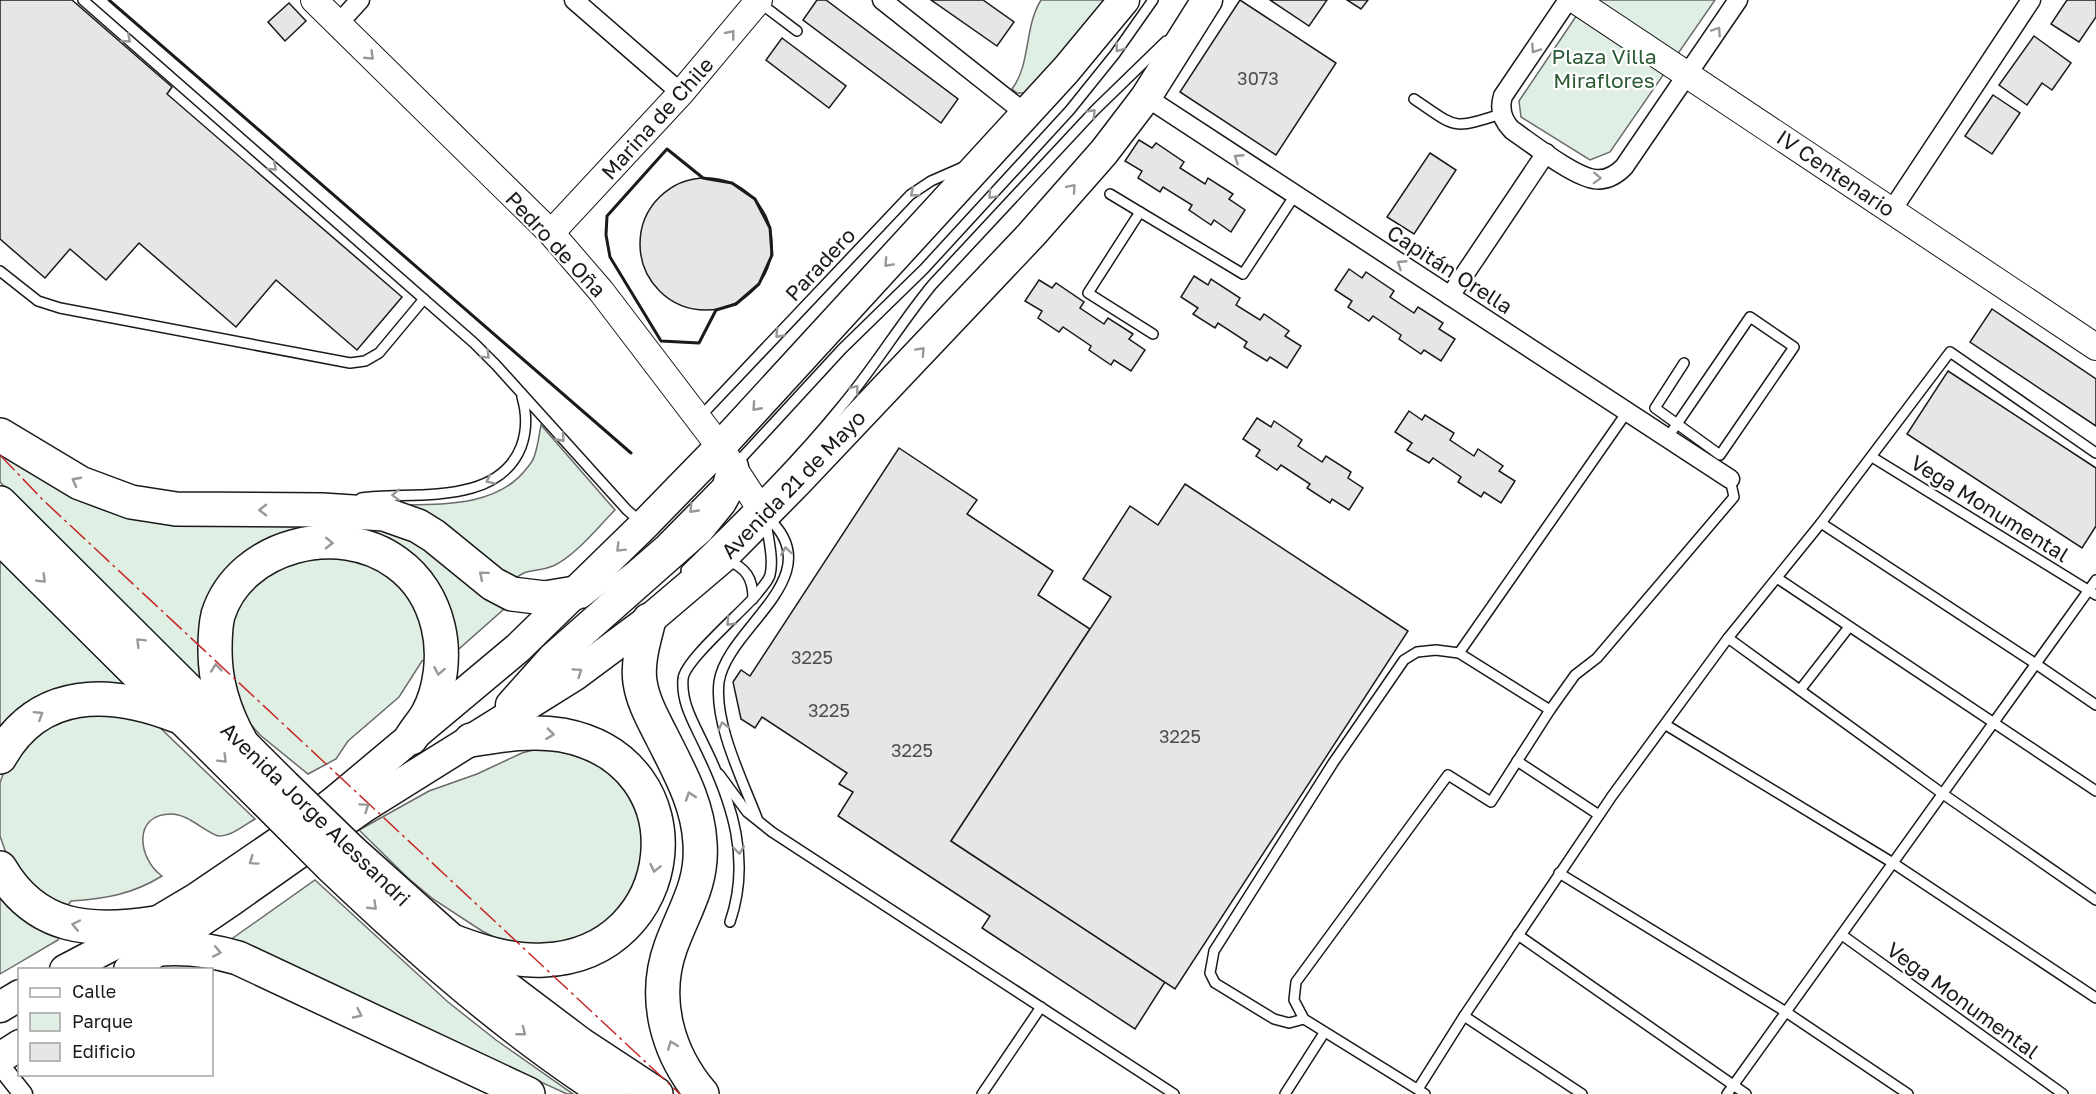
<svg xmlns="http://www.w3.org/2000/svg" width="2096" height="1094" font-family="'Golos Text',sans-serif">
<rect width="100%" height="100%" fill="#fff"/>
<g fill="#e0efe3" stroke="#6a6a6a" stroke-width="1.5">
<path d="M 1041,0 L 1107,0 L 1028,93 L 1017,93 L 1012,89 C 1031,64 1024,27 1041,0 Z"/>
<polygon points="1587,0 1715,0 1610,152 1590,160 1521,117 1519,101"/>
<path d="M 541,425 L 615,510 C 598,527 575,556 553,566 C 534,574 530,565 511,582 L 394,505 C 439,504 497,508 527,468 C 530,464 533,461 534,457 C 538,447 539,435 541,425 Z"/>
<polygon points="0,449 58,486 398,527 507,602 504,609 452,655 394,550 241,559 212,697 0,482"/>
<polygon points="299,555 363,558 412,591 431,656 422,661 399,697 348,741 336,759 308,774 260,735 241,713 224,648 243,592"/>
<polygon points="0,561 132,692 0,737"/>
<path d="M 77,708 L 153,721 L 255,819 C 243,826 232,836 218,836 C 202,830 188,814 171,814 C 132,814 138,859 162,876 C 133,894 105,899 71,901 L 61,914 L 8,859 L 0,836 L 0,783 L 4,771 L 17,747 Z"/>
<polygon points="533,750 566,751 598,763 623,785 643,826 639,885 600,931 548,947 510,942 496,938 482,931 433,899 408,878 359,830 429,791 477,774 522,753"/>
<polygon points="315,880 448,1002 496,1040 573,1094 567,1094 230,940"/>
<polygon points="0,891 60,934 58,940 0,974"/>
</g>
<g fill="#e6e6e6" stroke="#1a1a1a" stroke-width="1.5">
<polygon points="0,0 72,0 172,87 167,94 402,297 357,350 276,280 236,327 139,243 106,280 70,249 45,278 0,239"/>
<polygon points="817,0 826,0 958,99 941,123 803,20"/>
<polygon points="931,0 983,0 1014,22 997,46"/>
<polygon points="1240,0 1336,63 1276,155 1180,92"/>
<polygon points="1270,0 1327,0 1309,26"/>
<polygon points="1347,0 1368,0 1361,9"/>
<polygon points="2067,0 2096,0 2096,17 2079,42 2051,24"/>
<polygon points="289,3 306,21 285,41 268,22"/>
<polygon points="2034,36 2071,63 2052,90 2042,83 2027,105 1999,85"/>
<polygon points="782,38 846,86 829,108 766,60"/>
<polygon points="1993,95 2020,113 1992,154 1965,136"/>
<polygon points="1139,140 1152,148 1156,143 1184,162 1180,168 1205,184 1208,178 1233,194 1229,199 1245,210 1231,232 1214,220 1211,225 1189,210 1192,205 1163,187 1160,192 1138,178 1142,171 1125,161"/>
<polygon points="1430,153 1456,170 1414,234 1387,217"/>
<circle cx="706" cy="244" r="66"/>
<polygon points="1349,269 1362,278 1366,272 1394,291 1390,297 1414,313 1418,307 1443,323 1439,329 1455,339 1441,361 1424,350 1421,354 1399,339 1401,335 1373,316 1369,321 1348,307 1352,301 1335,290"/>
<polygon points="1194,276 1208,285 1211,279 1240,298 1236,305 1260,320 1264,314 1289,331 1285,336 1301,346 1287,368 1270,357 1267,361 1244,347 1247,342 1218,323 1215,328 1193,314 1198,308 1181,297"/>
<polygon points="1039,280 1052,288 1056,283 1084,302 1080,308 1104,324 1108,318 1133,334 1129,339 1145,350 1131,371 1114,360 1111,365 1089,350 1091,346 1063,327 1059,332 1038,318 1042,311 1025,301"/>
<polygon points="1992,309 2096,379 2096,426 1970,342"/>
<polygon points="1948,371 2096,468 2096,526 2082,548 1907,434"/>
<polygon points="1409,411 1422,420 1425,415 1454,433 1450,440 1474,456 1478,449 1503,466 1499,471 1515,481 1501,503 1484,492 1481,497 1458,482 1461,477 1433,458 1429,463 1407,450 1412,443 1395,432"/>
<polygon points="1257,418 1271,427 1274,421 1302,440 1298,446 1322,462 1326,456 1351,472 1348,478 1363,488 1349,510 1332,499 1330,503 1307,488 1310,484 1281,465 1277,470 1256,456 1260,450 1243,439"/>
<polygon points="899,448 977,500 967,514 1053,571 1038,595 1090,629 951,841 1165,982 1135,1029 982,928 990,916 838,816 853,792 839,784 847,773 762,717 755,728 741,719 733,682 741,670 750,676"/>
<polygon points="1185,484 1408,631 1175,989 951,841 1111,597 1083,579 1130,506 1158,525"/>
</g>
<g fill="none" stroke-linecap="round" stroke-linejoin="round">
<g stroke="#1a1a1a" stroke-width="12">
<g id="lane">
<polyline points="83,0 474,343 496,365 627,510 641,522"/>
<polyline points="760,3 797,31"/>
<path d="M 1414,99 C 1457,128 1451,130 1501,114"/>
<polyline points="1110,194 1243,274 1295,195"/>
<polyline points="1140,212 1088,293 1153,334"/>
<polyline points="0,271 38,301 60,308 350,363 365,361 379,353 424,299"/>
<polyline points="699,418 910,195 931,181 963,167"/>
<polyline points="1667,438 1677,424 1750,317 1794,347 1720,455 1655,408 1684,363"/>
<polyline points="1872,457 2096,595"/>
<polyline points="736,464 842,349 924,269 1070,110 1115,54 1153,0"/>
<path d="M 361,498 C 412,491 497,507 521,447 C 527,431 527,414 522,397"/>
<polyline points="1821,523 2036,664 2096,705"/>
<path d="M 727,560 C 746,568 753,578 753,599"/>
<path d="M 686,570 C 740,517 794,465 841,407 C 874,368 900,324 932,285 L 1095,110 L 1166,41"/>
<polyline points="1777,578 2096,791"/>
<polyline points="584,603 631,567 661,541 716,485"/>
<polyline points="1728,638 1943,794 2096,900"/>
<polyline points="1459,653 1627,412"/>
<polyline points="1800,690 1849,627"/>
<polyline points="1666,725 1893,863 2096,998"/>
<polyline points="1517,761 1599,815"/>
<polyline points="719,774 747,812 772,832 1174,1094"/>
<path d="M 757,818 C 742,779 714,723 719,682 C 727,627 833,576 767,517"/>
<polyline points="1559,873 1786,1012 1908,1094"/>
<path d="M 730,922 C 751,861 733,804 705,747 C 695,725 681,704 683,679 C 684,661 742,612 757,594 C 761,588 768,582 770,575 C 774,559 768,538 766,521"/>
<polyline points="1518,935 1746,1094"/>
<polyline points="1842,935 2063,1094"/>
<polyline points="1464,1016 1582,1094"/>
<polyline points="1304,1019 1289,1023 1274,1019 1215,983 1210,973 1214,951 1333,763 1404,660 1417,652 1436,650 1459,653 1550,710"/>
<polyline points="1418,1089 1464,1016 1612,796 1728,638 1821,523 1950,352 2096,453"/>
<polyline points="982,1094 1041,1007"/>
<polyline points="1285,1094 1324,1033"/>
<polyline points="1425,1094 1304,1019 1294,1000 1296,982 1448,775 1491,802 1550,710 1575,675 1597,658 1734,497 1730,479"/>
<polyline points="1727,1094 2096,580"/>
</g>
</g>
<g stroke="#1a1a1a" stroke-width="21">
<g id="street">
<polyline points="574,0 681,93"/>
<polyline points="882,0 1026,114"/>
<path d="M 1568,0 L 1503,96 C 1499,109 1502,120 1512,130 C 1531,143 1573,176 1594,179 C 1606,181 1616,175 1624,167 L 1738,0"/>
<polyline points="338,24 360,0"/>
<polyline points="1146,97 1730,479"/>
<polyline points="1892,210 2031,0"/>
<polyline points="1450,296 1546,153"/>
<polyline points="0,1065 23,1094"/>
</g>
</g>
<g stroke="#1a1a1a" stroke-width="28">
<g id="secondary">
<polyline points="314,0 551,233 601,291 720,447 765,516"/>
<polyline points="1575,0 2096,347"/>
<polyline points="551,233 681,93 759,0"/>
</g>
</g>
<g stroke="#1a1a1a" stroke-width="33">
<g id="primary">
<polyline points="511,705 553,658 699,529 721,502 726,493 733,467"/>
<polyline points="65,970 155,923 197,898 301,827 334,802 518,648 644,525 720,447 1066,70 1124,0"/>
<polyline points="129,970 232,900 364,807 575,675 649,620 722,558 798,481 1031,235 1104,152 1146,97 1207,0"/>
<polyline points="0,1007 20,995"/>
<polyline points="0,1058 20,1045"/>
</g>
</g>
<g stroke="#1a1a1a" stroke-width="36">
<g id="highway">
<polyline points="0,435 80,483 131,502 176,509 322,510 384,514 418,526 434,536 493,584 512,594 545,598 575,593"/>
<polyline points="0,503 284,786"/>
<polyline points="0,537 265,800"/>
<path d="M 649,620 C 644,640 637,662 640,682 C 643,702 653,719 662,737 C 679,771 698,804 700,843 C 703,884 684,910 671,946 C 652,998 667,1053 702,1094"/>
<path d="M 241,742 C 225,714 215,684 215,651 C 215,639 215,627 218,615 C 240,545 339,520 397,563 C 418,578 432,601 438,626 C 445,654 441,690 427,715 C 422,723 416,730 411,738"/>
<path d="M 0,757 C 39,687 111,690 177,716"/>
<polyline points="351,851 494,979 580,1044 656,1094"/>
<path d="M 331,866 C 418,949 508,1029 609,1094"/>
<path d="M 0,868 C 36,930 91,933 155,923"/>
<path d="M 447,939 C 478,951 511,962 544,960 C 681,954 704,762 562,735 C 531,730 502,735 471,740"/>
<path d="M 158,949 C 185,947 212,950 238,958 L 528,1094"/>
</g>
</g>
<use href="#lane" stroke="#fff" stroke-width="9"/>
<use href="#street" stroke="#fff" stroke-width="18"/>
<use href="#secondary" stroke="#fff" stroke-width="26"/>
<use href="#primary" stroke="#fff" stroke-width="30"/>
<use href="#highway" stroke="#fff" stroke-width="33"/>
<g stroke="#1a1a1a" stroke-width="36" stroke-linecap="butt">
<g id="highway-bridge">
<polyline points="284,786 351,851"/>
<polyline points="265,800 331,866"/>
</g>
</g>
<use href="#highway-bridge" stroke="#fff" stroke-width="33"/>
<g stroke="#1a1a1a" stroke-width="3">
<polyline points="109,0 631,453"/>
<polygon points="667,149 703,178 732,183 755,199 770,228 772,255 759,284 736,304 716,310 699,343 661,341 610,257 606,235 607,216"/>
</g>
<polyline stroke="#c62828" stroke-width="1.5" stroke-dasharray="21 4.5 3 4.5" stroke-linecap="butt" points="0,455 43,500 680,1094"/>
</g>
<defs><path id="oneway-chevron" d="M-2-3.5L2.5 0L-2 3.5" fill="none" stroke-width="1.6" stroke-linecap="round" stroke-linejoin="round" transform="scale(1.5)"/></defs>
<g stroke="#989898">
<use href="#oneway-chevron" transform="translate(1717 31) rotate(-56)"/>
<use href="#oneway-chevron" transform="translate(731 34) rotate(-51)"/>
<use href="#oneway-chevron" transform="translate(127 39) rotate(41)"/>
<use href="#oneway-chevron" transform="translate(1119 48) rotate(125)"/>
<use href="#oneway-chevron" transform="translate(1535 49) rotate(124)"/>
<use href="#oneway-chevron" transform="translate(370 56) rotate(44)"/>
<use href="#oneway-chevron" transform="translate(1092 113) rotate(-46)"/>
<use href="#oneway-chevron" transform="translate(1238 158) rotate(-147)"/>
<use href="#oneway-chevron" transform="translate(273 167) rotate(41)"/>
<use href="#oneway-chevron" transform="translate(1597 178) rotate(2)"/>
<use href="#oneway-chevron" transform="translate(1072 188) rotate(-49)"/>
<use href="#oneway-chevron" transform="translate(914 193) rotate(141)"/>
<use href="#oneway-chevron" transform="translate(992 195) rotate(133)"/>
<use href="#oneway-chevron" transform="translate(888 263) rotate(133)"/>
<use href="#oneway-chevron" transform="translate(1401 264) rotate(-147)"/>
<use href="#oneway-chevron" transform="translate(779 334) rotate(133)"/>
<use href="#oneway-chevron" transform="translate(921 351) rotate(-47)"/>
<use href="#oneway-chevron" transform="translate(486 355) rotate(44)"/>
<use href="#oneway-chevron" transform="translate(855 389) rotate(-52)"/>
<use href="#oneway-chevron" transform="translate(756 407) rotate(132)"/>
<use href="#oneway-chevron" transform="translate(561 438) rotate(48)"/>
<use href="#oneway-chevron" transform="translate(490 480) rotate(154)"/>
<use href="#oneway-chevron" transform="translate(76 481) rotate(-152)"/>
<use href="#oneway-chevron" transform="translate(396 495) rotate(178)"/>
<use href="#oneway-chevron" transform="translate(693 509) rotate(134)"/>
<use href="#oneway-chevron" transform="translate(263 510) rotate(180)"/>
<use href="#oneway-chevron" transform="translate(329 543) rotate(1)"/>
<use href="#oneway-chevron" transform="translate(620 548) rotate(135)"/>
<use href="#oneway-chevron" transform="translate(786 551) rotate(-98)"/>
<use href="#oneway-chevron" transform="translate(483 575) rotate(-140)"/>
<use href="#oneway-chevron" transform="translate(42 579) rotate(45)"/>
<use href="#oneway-chevron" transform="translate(730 622) rotate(134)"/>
<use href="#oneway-chevron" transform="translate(140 642) rotate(-135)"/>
<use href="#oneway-chevron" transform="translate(216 668) rotate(-96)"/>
<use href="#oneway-chevron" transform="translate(439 671) rotate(100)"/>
<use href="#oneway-chevron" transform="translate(578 672) rotate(-35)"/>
<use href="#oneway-chevron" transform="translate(39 715) rotate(-32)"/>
<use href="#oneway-chevron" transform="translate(723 726) rotate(-105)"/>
<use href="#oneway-chevron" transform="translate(550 734) rotate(7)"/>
<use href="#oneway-chevron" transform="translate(223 759) rotate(45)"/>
<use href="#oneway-chevron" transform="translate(690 796) rotate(-109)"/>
<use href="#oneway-chevron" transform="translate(365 807) rotate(-34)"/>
<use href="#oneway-chevron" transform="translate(739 850) rotate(83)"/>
<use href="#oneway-chevron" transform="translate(253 861) rotate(145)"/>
<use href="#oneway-chevron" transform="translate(655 868) rotate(102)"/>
<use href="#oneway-chevron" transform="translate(373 906) rotate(44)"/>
<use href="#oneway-chevron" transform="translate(76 925) rotate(-168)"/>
<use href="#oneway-chevron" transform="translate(217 952) rotate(11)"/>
<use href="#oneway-chevron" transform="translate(358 1014) rotate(25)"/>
<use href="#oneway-chevron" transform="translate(522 1032) rotate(38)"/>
<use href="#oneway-chevron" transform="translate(672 1045) rotate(-111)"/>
</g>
<g text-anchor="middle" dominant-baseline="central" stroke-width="4.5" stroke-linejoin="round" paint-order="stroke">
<g font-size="18" fill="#4d4d4d">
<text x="1258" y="78">3073</text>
<text x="812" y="657">3225</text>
<text x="829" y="710">3225</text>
<text x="1180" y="736">3225</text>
<text x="912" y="750">3225</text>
</g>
<g font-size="21" fill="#2b5a34" stroke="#fff">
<text x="1604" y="56">Plaza Villa<tspan x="1604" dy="24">Miraflores</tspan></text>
</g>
<g font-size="21" fill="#1a1a1a" stroke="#fff">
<text transform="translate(657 118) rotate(-48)">Marina de Chile</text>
<text transform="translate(1836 173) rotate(34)">IV Centenario</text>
<text transform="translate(556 244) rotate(47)">Pedro de Oña</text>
<text transform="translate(820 264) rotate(-47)">Paradero</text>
<text transform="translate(1450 269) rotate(33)">Capitán Orella</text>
<text transform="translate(793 484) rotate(-46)">Avenida 21 de Mayo</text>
<text transform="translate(1990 508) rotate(32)">Vega Monumental</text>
<text transform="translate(316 814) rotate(44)">Avenida Jorge Alessandri</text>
<text transform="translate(1963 1000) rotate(36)">Vega Monumental</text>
</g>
</g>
<rect x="18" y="968" width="195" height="108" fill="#ffffff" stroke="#a3a3a3" stroke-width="1.5"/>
<rect x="30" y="988" width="30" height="9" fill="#ffffff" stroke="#a3a3a3" stroke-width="1.5"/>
<text x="72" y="998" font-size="18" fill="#1a1a1a">Calle</text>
<rect x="30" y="1013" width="30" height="18" fill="#e0efe3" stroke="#a3a3a3" stroke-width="1.5"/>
<text x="72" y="1028" font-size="18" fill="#1a1a1a">Parque</text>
<rect x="30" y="1043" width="30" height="18" fill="#e6e6e6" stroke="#a3a3a3" stroke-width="1.5"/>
<text x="72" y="1058" font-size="18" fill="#1a1a1a">Edificio</text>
</svg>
